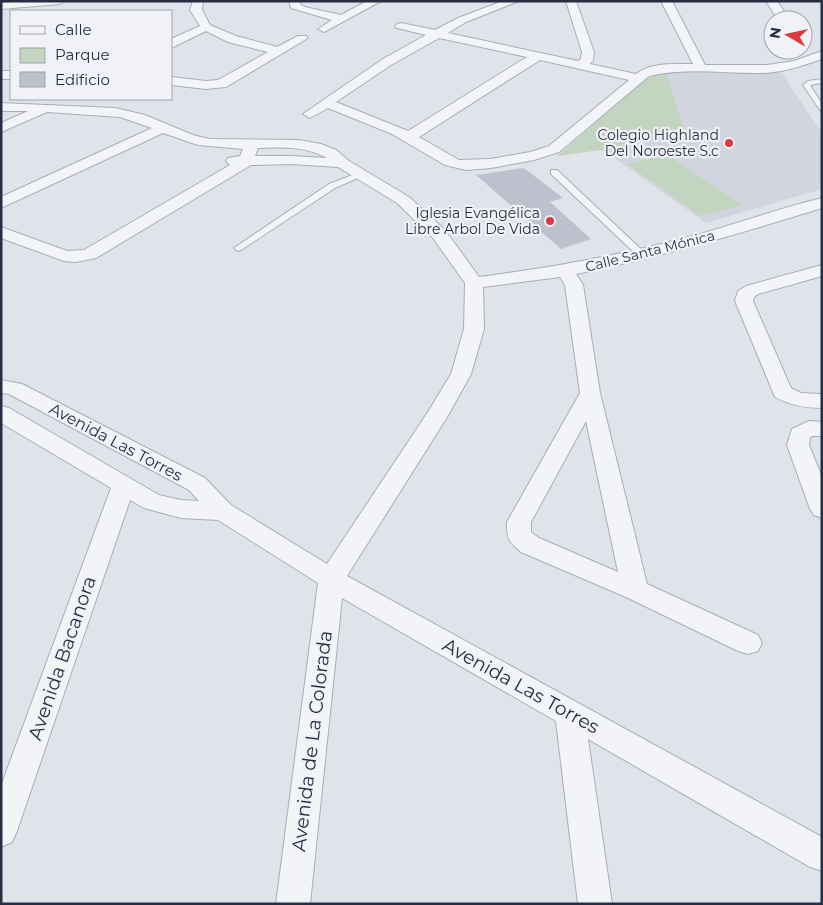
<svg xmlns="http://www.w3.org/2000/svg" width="823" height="905" font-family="Montserrat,sans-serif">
<rect width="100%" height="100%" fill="#e0e3ea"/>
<polygon fill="#d2d5df" points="666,71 781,72 822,133 822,189 706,223 606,152 684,128"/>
<g fill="#c3d5c0">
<polygon points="666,71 684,128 606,152 600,150 557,156 646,79"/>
<polygon points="668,155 743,205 700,216 627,164"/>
</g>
<polygon fill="#bdc1ce" points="524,168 563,198 550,202 591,239 561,249 476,175"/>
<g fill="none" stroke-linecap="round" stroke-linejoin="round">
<g stroke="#a8adb8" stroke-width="2">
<g id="lane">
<polygon points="822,79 822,83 810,85 822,104 822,111 820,110 803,85 808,81"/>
<polygon points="551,170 557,170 644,252 644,256 638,256 551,174"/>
<polygon points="360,172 367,174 335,188 241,250 238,251 234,248 329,184"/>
</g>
</g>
<g stroke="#a8adb8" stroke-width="2">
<g id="street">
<polygon points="18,1 65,1 60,4 1,9 1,3"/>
<polygon points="193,1 203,1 202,10 210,25 236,36 277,47 298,36 306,36 308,38 226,87 206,89 171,85 171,77 206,81 218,80 268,52 228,42 206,31 171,48 171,39 200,26 190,10"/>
<polygon points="289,1 299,1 300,4 305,7 341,15 367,1 381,1 324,32 318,29 332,20 291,8"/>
<path d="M 503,1 L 519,1 L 466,22 L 448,33 L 578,61 L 581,59 L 582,52 L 566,1 L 576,1 L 594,52 L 593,60 L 590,64 L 636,74 C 651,62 675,64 693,64 L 661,1 L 672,1 L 705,65 L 767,65 L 794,61 L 822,51 L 822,59 C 804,65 785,72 765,73 C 727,74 687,67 649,76 L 559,152 L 534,160 L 491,168 L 466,170 L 445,165 L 392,134 L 328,108 L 310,118 L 303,114 L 383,59 L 426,35 L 397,28 L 395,26 L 397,24 L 401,23 L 435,30 L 458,18 ZM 439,38 L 527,57 L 408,131 L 336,102 L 391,65 ZM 540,60 L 629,80 L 549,146 L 530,152 L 491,159 L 459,160 L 419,137 Z"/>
<polygon points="766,1 777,1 790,20 778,20"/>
<rect x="1" y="71" width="10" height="8"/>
<path d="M 1,103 L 115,108 L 145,115 L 193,135 L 209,139 L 299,140 L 321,144 L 336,150 L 349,161 L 409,197 L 445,230 L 479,277 C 550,268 620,255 689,237 C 734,225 777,209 822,198 L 822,208 C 741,233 660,257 576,274 L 583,285 L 600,393 L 647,584 L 758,635 L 762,643 L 758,651 L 748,654 L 738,651 L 626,597 L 521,552 C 508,541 507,539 507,522 L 580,393 L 565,285 L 560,277 L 483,287 L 484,329 L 471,374 L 449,414 L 347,576 L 822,837 L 822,871 L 810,867 L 588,739 L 612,904 L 578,904 L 556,721 L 342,598 L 310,904 L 276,904 L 318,583 L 218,520 L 181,518 L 144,508 L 130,500 L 17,831 L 12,842 L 1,847 L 1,786 L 111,488 L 1,423 L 1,406 L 9,408 L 159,495 L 181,500 L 199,501 L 189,490 L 9,394 L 1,393 L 1,380 L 22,384 L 205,478 L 231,505 L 327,564 L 428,412 L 451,374 L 464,329 L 465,283 L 433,238 L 397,203 L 338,167 L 292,164 L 251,165 L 96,258 L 76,262 L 64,261 L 1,238 L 1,227 L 67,251 L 84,250 L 230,165 L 226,161 L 228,158 L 240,156 L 243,149 L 198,145 L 163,133 L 1,208 L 1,197 L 152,128 L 120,117 L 47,112 L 1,132 L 1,123 L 28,111 L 1,111 ZM 258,148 C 281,147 306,146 327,158 L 292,156 L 255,156 ZM 586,421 L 618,572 L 539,538 L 531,532 L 531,522 Z"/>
<path d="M 822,265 L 822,276 L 758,294 L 754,297 L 753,301 L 791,388 L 801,393 L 822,394 L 822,408 C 805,408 789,405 775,397 L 735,301 L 738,291 L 746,286 Z"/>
<polygon points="809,421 822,422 822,436 813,436 810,437 809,445 822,477 822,518 814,515 810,509 787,445 792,429"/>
</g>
</g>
<use href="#lane" fill="#f3f4f8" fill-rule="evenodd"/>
<use href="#street" fill="#f3f4f8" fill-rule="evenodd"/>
</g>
<g fill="#da3a3d" stroke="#f0f2f7" stroke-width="2">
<circle cx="729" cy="143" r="5"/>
<circle cx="550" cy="221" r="5"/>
</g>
<g text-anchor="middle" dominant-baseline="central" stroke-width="4.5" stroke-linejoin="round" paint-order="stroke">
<g font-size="14" fill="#272e43" stroke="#f0f2f7" text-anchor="end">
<text x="719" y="135">Colegio Highland<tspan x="719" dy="16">Del Noroeste S.c</tspan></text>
<text x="540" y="213">Iglesia Evangélica<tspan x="540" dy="16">Libre Arbol De Vida</tspan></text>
</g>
<g font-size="14" fill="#272e43" stroke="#f0f2f7">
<text transform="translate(650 251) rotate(-14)">Calle Santa Mónica</text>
</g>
<g font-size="16" fill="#272e43" stroke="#f0f2f7">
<text transform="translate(116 442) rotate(28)">Avenida Las Torres</text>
</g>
<g font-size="19" fill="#272e43" stroke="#f0f2f7">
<text transform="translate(62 658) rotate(-71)">Avenida Bacanora</text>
<text transform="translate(521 686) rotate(29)">Avenida Las Torres</text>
<text transform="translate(312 741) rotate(-83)">Avenida de La Colorada</text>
</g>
</g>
<rect width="823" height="905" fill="none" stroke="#272e43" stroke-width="5"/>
<rect x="10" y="10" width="162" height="90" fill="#f0f2f7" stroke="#a0a4af"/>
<rect x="20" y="26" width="25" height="8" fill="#f3f4f8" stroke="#a0a4af"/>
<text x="55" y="35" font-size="15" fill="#272e43">Calle</text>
<rect x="20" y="48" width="25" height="15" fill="#c3d5c0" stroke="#a0a4af"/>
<text x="55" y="60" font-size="15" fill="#272e43">Parque</text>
<rect x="20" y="72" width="25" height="15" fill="#bdc1ce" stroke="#a0a4af"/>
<text x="55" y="85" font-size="15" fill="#272e43">Edificio</text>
<g transform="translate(788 35) rotate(279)"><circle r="24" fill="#f0f2f7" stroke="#a0a4af"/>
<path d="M0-4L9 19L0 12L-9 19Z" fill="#da3a3d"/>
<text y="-8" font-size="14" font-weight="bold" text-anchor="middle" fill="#272e43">N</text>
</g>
</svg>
